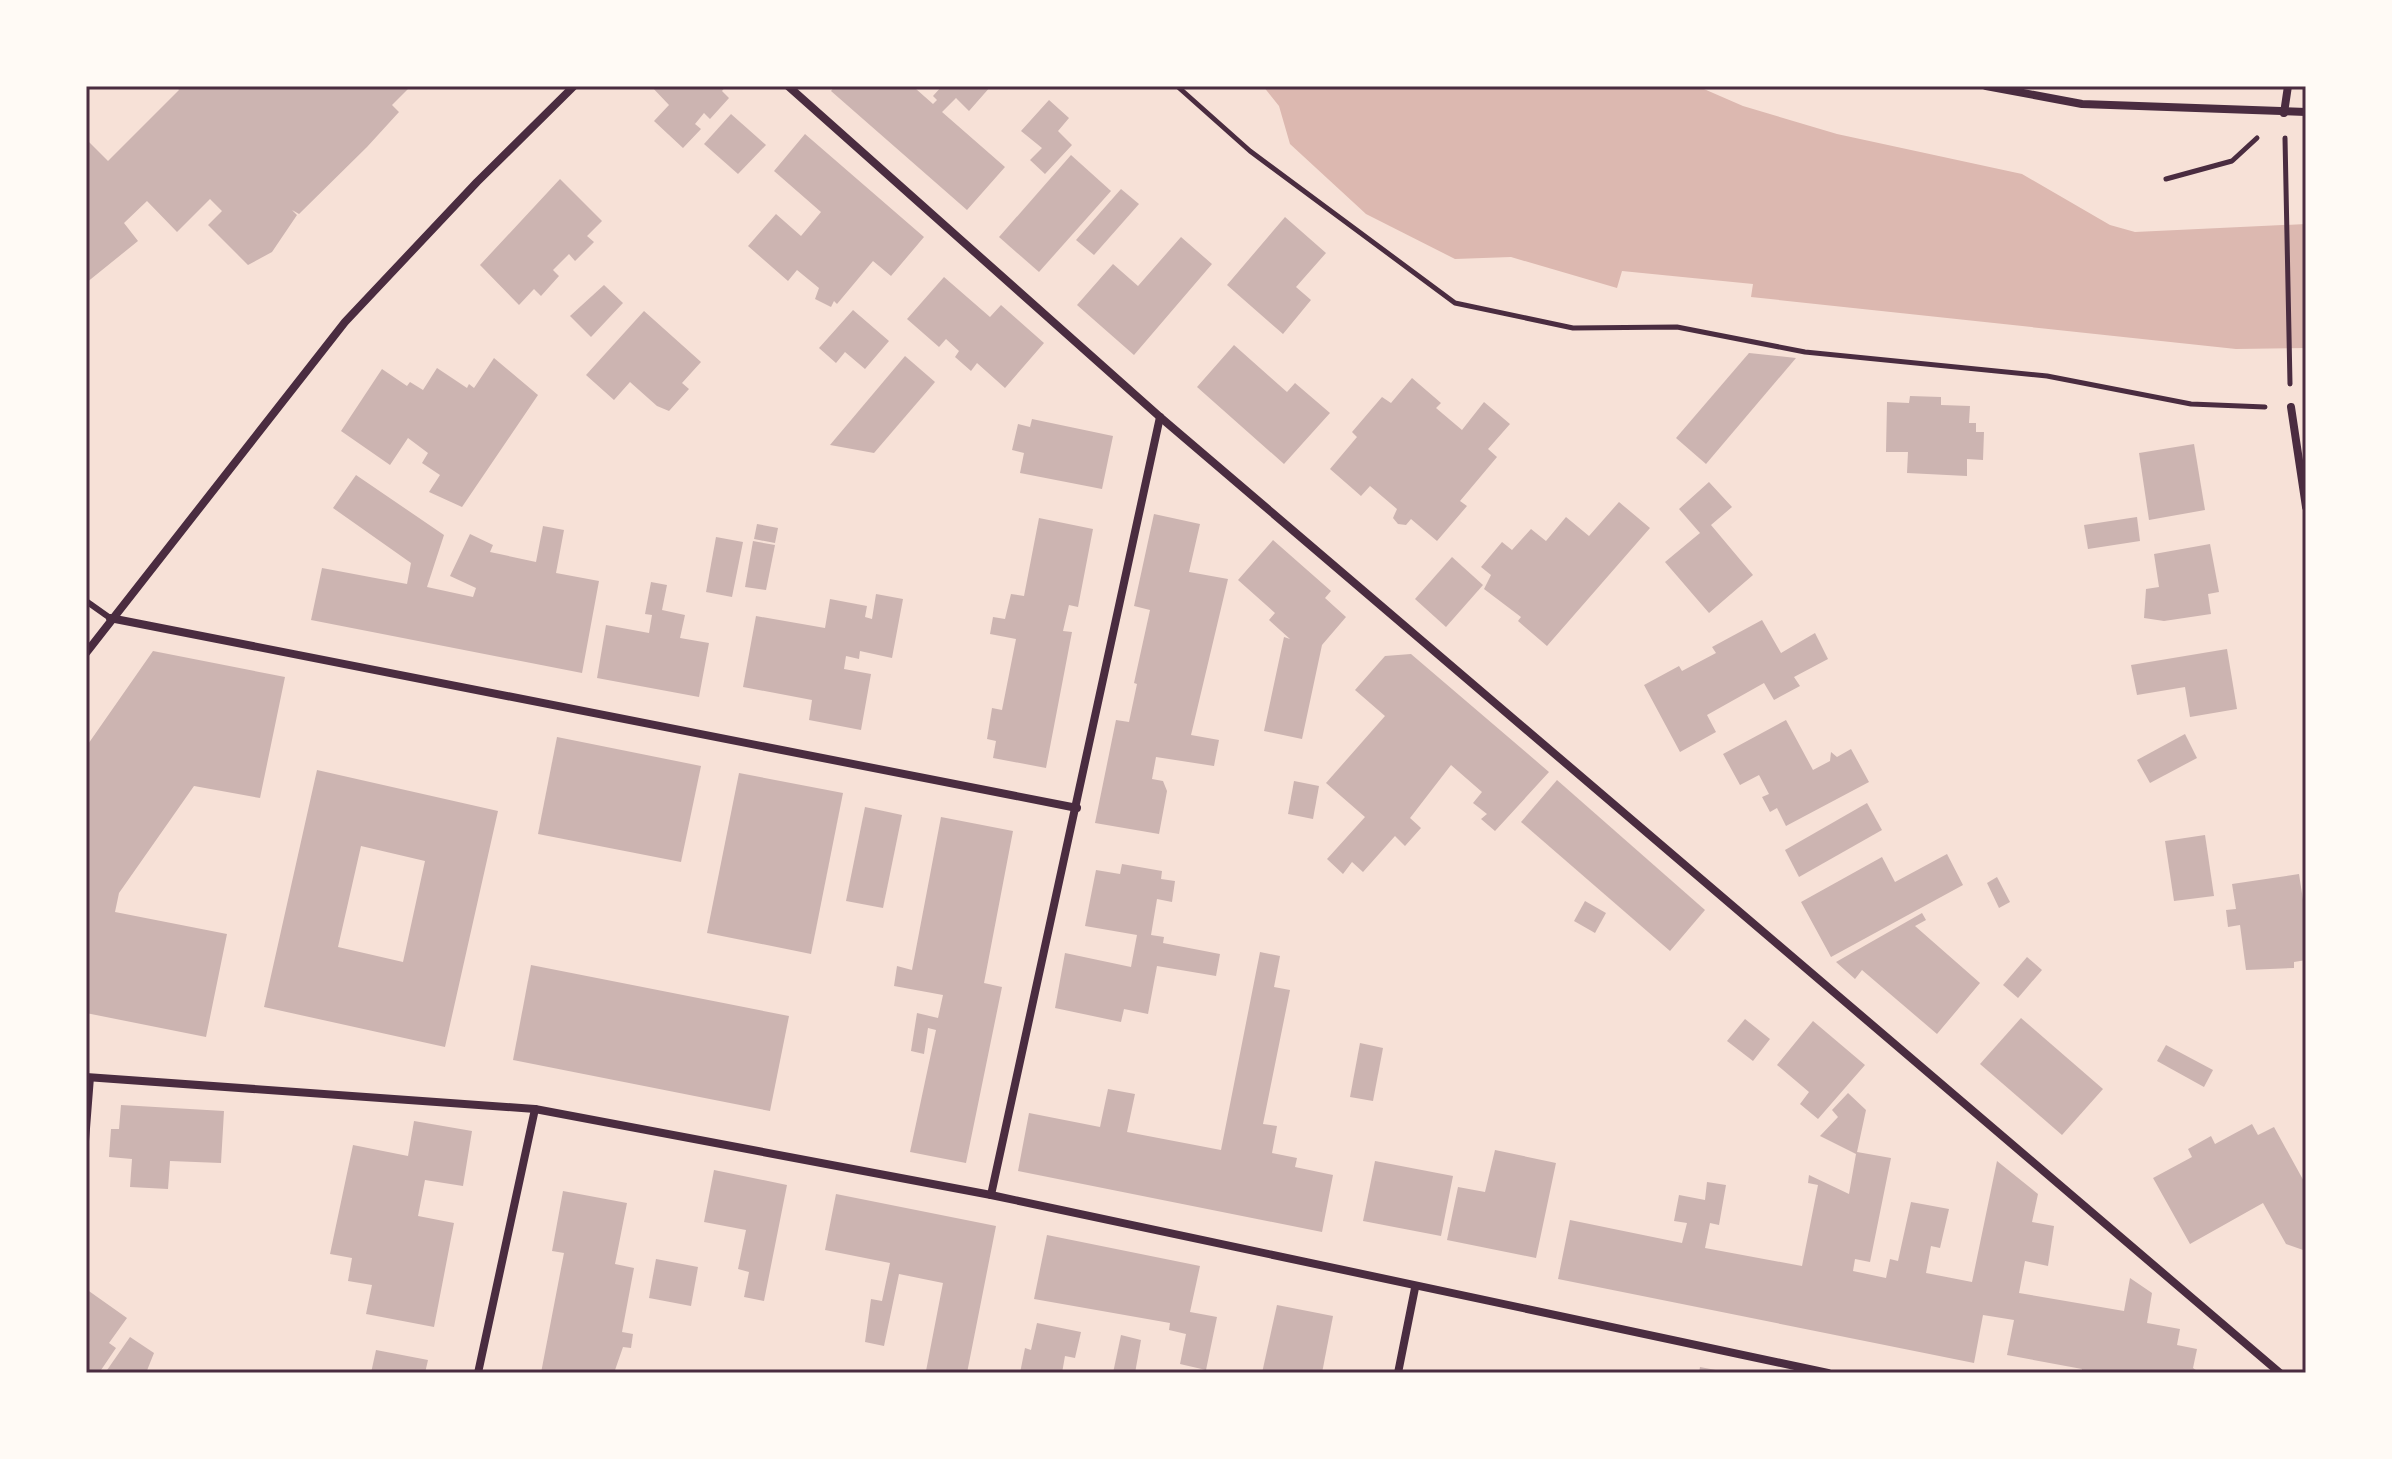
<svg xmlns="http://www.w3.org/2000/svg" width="2392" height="1459" font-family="'Alegreya Sans',sans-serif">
<rect width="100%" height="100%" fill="#f7e1d7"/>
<polygon fill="#dcb8b0" points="1263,86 1697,86 1743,106 1837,134 2022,174 2110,225 2135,232 2306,224 2306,348 2236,349 1751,297 1753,284 1622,271 1617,288 1511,257 1455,259 1366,214 1290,144 1279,106"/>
<g fill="#ccb4b1" fill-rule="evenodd">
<polygon points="176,86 411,86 392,105 399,112 367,147 299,214 292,210 297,215 272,252 248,265 208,225 222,211 210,199 177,232 147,201 124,223 138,241 86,283 86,144 89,142 108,161 179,90"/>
<polygon points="651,86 726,86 722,91 729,98 710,119 704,113 695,124 701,129 683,148 654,121 669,105"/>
<polygon points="835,86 918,86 916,89 933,104 937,100 933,96 942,86 991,86 969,111 956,98 942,112 1005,167 967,210 831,91"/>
<polygon points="1049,100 1069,118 1058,131 1072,145 1045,174 1030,160 1042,148 1021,131"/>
<polygon points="731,114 766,145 738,174 704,144"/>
<polygon points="805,134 924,237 891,276 873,261 837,304 834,301 831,307 815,299 819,288 797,270 788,281 748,246 776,214 801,236 821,212 774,171"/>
<polygon points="1071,155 1111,191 1039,272 999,237"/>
<polygon points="560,179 602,221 587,236 594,242 575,261 569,254 553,270 559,276 541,296 534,289 519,305 480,265"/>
<polygon points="1121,189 1139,204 1094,255 1076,240"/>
<polygon points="1285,217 1326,253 1296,287 1311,300 1283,334 1227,285"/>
<polygon points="1181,237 1212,264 1134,355 1077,305 1113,264 1138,286"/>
<polygon points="944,277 990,317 1001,305 1044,343 1005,388 977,363 971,371 955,357 959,351 946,339 939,347 907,319"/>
<polygon points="604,285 623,303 591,337 570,316"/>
<polygon points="853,310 889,341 865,369 845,352 836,363 819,348"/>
<polygon points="644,311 701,362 682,383 689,389 669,411 657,406 630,382 614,400 586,375"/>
<polygon points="1234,345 1287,392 1295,383 1330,413 1284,464 1197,387"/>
<polygon points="1749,353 1796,358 1706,464 1676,438"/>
<polygon points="905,356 935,382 874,453 830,445"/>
<polygon points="494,358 538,395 462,507 429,492 440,475 422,463 428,453 408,438 390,465 341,431 382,369 407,386 410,382 423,390 437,368 467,388 469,384 474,388"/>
<polygon points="1412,378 1441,403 1436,408 1462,430 1484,402 1510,424 1488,449 1497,457 1460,501 1467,506 1437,541 1411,519 1406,525 1398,524 1393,518 1397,509 1370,486 1361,496 1330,469 1357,437 1352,432 1382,397 1391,403"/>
<polygon points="1910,396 1941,397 1941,405 1970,406 1969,423 1976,423 1976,432 1984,432 1983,460 1967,459 1967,476 1907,473 1908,452 1886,452 1887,402 1909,403"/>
<polygon points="1032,419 1113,436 1102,489 1020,473 1024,453 1012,450 1018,424 1030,427"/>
<polygon points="2194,444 2205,510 2149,520 2139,453"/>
<polygon points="356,475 444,535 427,587 473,597 476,588 450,576 470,534 493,545 490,552 536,562 543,526 564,530 556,573 599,581 582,673 311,620 322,568 407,584 411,563 333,508"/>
<polygon points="1709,482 1732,507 1711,525 1753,575 1709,613 1665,562 1700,533 1679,509"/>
<polygon points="1619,502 1650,528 1547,646 1518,621 1521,617 1484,589 1491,575 1481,567 1502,542 1512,550 1531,529 1546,541 1566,517 1589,536"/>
<polygon points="1154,514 1200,524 1189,572 1228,579 1191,735 1219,740 1214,766 1156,757 1152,779 1163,781 1167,791 1159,834 1095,823 1116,720 1129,722 1137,684 1134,683 1150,610 1134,606"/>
<polygon points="2137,517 2140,541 2088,549 2084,525"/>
<polygon points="1039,518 1093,529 1078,607 1069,605 1063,631 1072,632 1046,768 993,758 996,741 987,739 992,708 1002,710 1016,639 990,634 993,617 1005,619 1011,594 1024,596"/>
<polygon points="757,524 778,528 775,543 754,539"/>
<polygon points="716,537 743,542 732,597 706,592"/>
<polygon points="1273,540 1331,591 1325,598 1346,617 1322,645 1302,739 1264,731 1284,637 1290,639 1269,620 1275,613 1238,580"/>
<polygon points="753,541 775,545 766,590 745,587"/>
<polygon points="2210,544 2219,592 2208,594 2211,614 2164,621 2144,618 2146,589 2159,587 2154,554"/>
<polygon points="1452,557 1483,585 1446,627 1415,599"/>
<polygon points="651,582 667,585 662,610 685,615 680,638 709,643 699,697 597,678 606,625 649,633 652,615 645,614"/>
<polygon points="876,594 903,599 892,658 860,651 859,659 846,656 844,669 871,674 861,730 809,720 812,700 743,687 756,616 825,628 830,599 867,606 865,617 872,619"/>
<polygon points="1762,620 1781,653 1815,633 1828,659 1794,677 1800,686 1774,700 1764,683 1707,715 1716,732 1680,752 1644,685 1679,666 1682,671 1716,653 1712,647"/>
<polygon points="2227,649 2237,709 2190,717 2185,687 2137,695 2131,665"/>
<polygon points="153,651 285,677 260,798 194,786 119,893 115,912 227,934 206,1037 86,1013 86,747"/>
<polygon points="1411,654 1549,772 1495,831 1481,819 1487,814 1473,803 1482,792 1451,765 1410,818 1421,828 1405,846 1395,836 1363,872 1352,862 1343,874 1327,859 1365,817 1326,783 1385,716 1355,690 1385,656"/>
<polygon points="1786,720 1813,770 1830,761 1831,752 1837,757 1851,749 1869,782 1786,826 1777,808 1770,812 1762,797 1769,794 1759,775 1740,785 1723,754"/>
<polygon points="2185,734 2197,758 2150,783 2137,760"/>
<polygon points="557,737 701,766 681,862 538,834"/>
<path d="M 317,770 L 498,811 L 445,1047 L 264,1007 ZM 361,846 L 425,861 L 403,962 L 338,947 Z"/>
<polygon points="739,773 843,793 811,954 707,933"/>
<polygon points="1557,780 1705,910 1670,951 1521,822"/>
<polygon points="1294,781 1319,786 1313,819 1288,814"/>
<polygon points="1867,803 1882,830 1799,877 1785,850"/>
<polygon points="865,807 902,815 883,908 846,901"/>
<polygon points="941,817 1013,831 984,983 1002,987 966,1163 910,1152 936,1030 928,1028 924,1054 911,1051 917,1013 938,1018 943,995 894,986 897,966 912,970"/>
<polygon points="2205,835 2214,896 2174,901 2165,841"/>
<polygon points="1947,854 1963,885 1831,957 1801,902 1882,857 1895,882"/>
<polygon points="1122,864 1162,871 1161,879 1175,881 1172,902 1157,899 1151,935 1164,937 1163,943 1220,954 1216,976 1157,966 1148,1014 1124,1009 1121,1022 1055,1008 1065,953 1131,967 1137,935 1085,926 1096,870 1120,874"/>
<polygon points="2299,874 2303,900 2306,899 2306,960 2294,962 2294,968 2246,970 2240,925 2228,927 2226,910 2236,909 2232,884"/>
<polygon points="1997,877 2010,902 1999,908 1987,883"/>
<polygon points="1585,901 1606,913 1595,933 1574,921"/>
<polygon points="1922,913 1926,920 1915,926 1980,983 1937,1034 1862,970 1855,979 1836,962"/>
<polygon points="1260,952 1280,956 1274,987 1290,990 1263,1124 1277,1126 1272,1153 1297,1158 1295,1167 1333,1175 1322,1232 1018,1171 1029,1113 1100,1127 1108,1089 1135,1094 1127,1132 1221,1150"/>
<polygon points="2027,957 2042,970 2018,998 2003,985"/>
<polygon points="531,965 789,1016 770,1111 513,1060"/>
<polygon points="2021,1018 2103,1089 2062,1135 1980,1064"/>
<polygon points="1745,1019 1770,1039 1753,1061 1727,1041"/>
<polygon points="1813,1021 1865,1065 1818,1119 1800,1104 1809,1092 1777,1065"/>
<polygon points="1360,1043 1383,1048 1373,1101 1350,1097"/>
<polygon points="2166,1045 2213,1070 2204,1087 2157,1061"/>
<polygon points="1848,1093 1866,1110 1857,1152 1891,1158 1870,1262 1855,1259 1853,1271 1886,1278 1890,1259 1898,1261 1911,1202 1949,1209 1940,1248 1931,1246 1926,1273 1972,1282 1997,1161 2038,1194 2032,1222 2054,1226 2048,1266 2025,1261 2019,1293 2124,1311 2130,1278 2152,1293 2147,1323 2180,1329 2177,1345 2197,1349 2193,1368 2200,1373 2081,1373 2082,1369 2007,1355 2014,1320 1983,1315 1974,1363 1558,1279 1570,1220 1682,1243 1687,1223 1674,1221 1679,1195 1705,1200 1707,1182 1726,1185 1719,1225 1710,1223 1705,1248 1802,1266 1818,1185 1808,1183 1809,1175 1849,1194 1856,1154 1820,1136 1838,1117 1832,1110"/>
<polygon points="121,1105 224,1111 221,1163 170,1161 168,1189 130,1187 132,1159 109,1157 111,1129 119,1129"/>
<polygon points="414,1121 472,1131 463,1186 425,1180 418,1216 454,1223 434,1327 366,1314 372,1285 348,1281 352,1258 330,1254 353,1145 408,1156"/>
<polygon points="2252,1124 2258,1135 2274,1127 2306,1185 2306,1251 2286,1244 2263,1203 2190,1244 2153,1178 2192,1157 2188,1149 2211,1136 2215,1144"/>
<polygon points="1495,1150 1556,1163 1536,1258 1447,1240 1458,1187 1485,1192"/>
<polygon points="1375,1161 1453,1176 1441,1236 1363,1221"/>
<polygon points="714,1170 787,1185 764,1301 744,1297 749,1272 738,1269 746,1230 704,1222"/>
<polygon points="563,1191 627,1203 615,1264 634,1268 622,1332 633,1334 631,1348 623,1347 614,1373 541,1373 564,1253 552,1251"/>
<polygon points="836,1194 996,1226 967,1373 926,1371 943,1283 899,1274 884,1346 865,1342 871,1299 882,1301 890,1263 825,1250"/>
<polygon points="1047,1235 1200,1266 1190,1312 1217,1317 1206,1370 1180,1364 1186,1334 1169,1330 1170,1323 1034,1299"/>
<polygon points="656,1259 698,1267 691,1306 649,1298"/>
<polygon points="86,1289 127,1318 109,1343 116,1348 99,1373 86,1373"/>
<polygon points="1277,1305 1333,1316 1322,1373 1262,1373"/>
<polygon points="1037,1323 1081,1332 1075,1358 1065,1356 1062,1373 1020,1373 1025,1348 1031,1350"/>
<polygon points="1121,1335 1141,1340 1135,1373 1113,1373"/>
<polygon points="130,1337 154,1353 146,1373 105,1373"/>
<polygon points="376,1350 428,1360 425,1373 371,1373"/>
<polygon points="1700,1367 1726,1372 1725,1373 1699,1373"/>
</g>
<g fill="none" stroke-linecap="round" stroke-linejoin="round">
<g stroke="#4a2c40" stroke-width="5">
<polyline points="1177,86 1250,151 1455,303 1573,328 1677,327 1805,352 2047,376 2191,404 2265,407"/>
<polyline points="2285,138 2290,384"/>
<polyline points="2166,179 2232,161 2257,138"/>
</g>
<g stroke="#4a2c40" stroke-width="6">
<polyline points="86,601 110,618"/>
<polyline points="86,1141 91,1077"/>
</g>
<g stroke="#4a2c40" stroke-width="8">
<polyline points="788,86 1160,417 2280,1373"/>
<polyline points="1986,86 2082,104 2306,112"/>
<polyline points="2284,113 2288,86"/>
<polyline points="2291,407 2306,507"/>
<polyline points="110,618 1077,808"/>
<polyline points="86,653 345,322 477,182 574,86"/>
<polyline points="86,1077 535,1109 991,1195 1828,1373"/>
<polyline points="991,1195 1160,417"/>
<polyline points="478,1373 535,1109"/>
<polyline points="1398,1373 1415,1288"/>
</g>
</g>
<rect width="2392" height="1459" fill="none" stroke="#fffaf5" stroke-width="176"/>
<rect x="88" y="88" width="2216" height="1283" fill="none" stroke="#4a2c40" stroke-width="3"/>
</svg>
